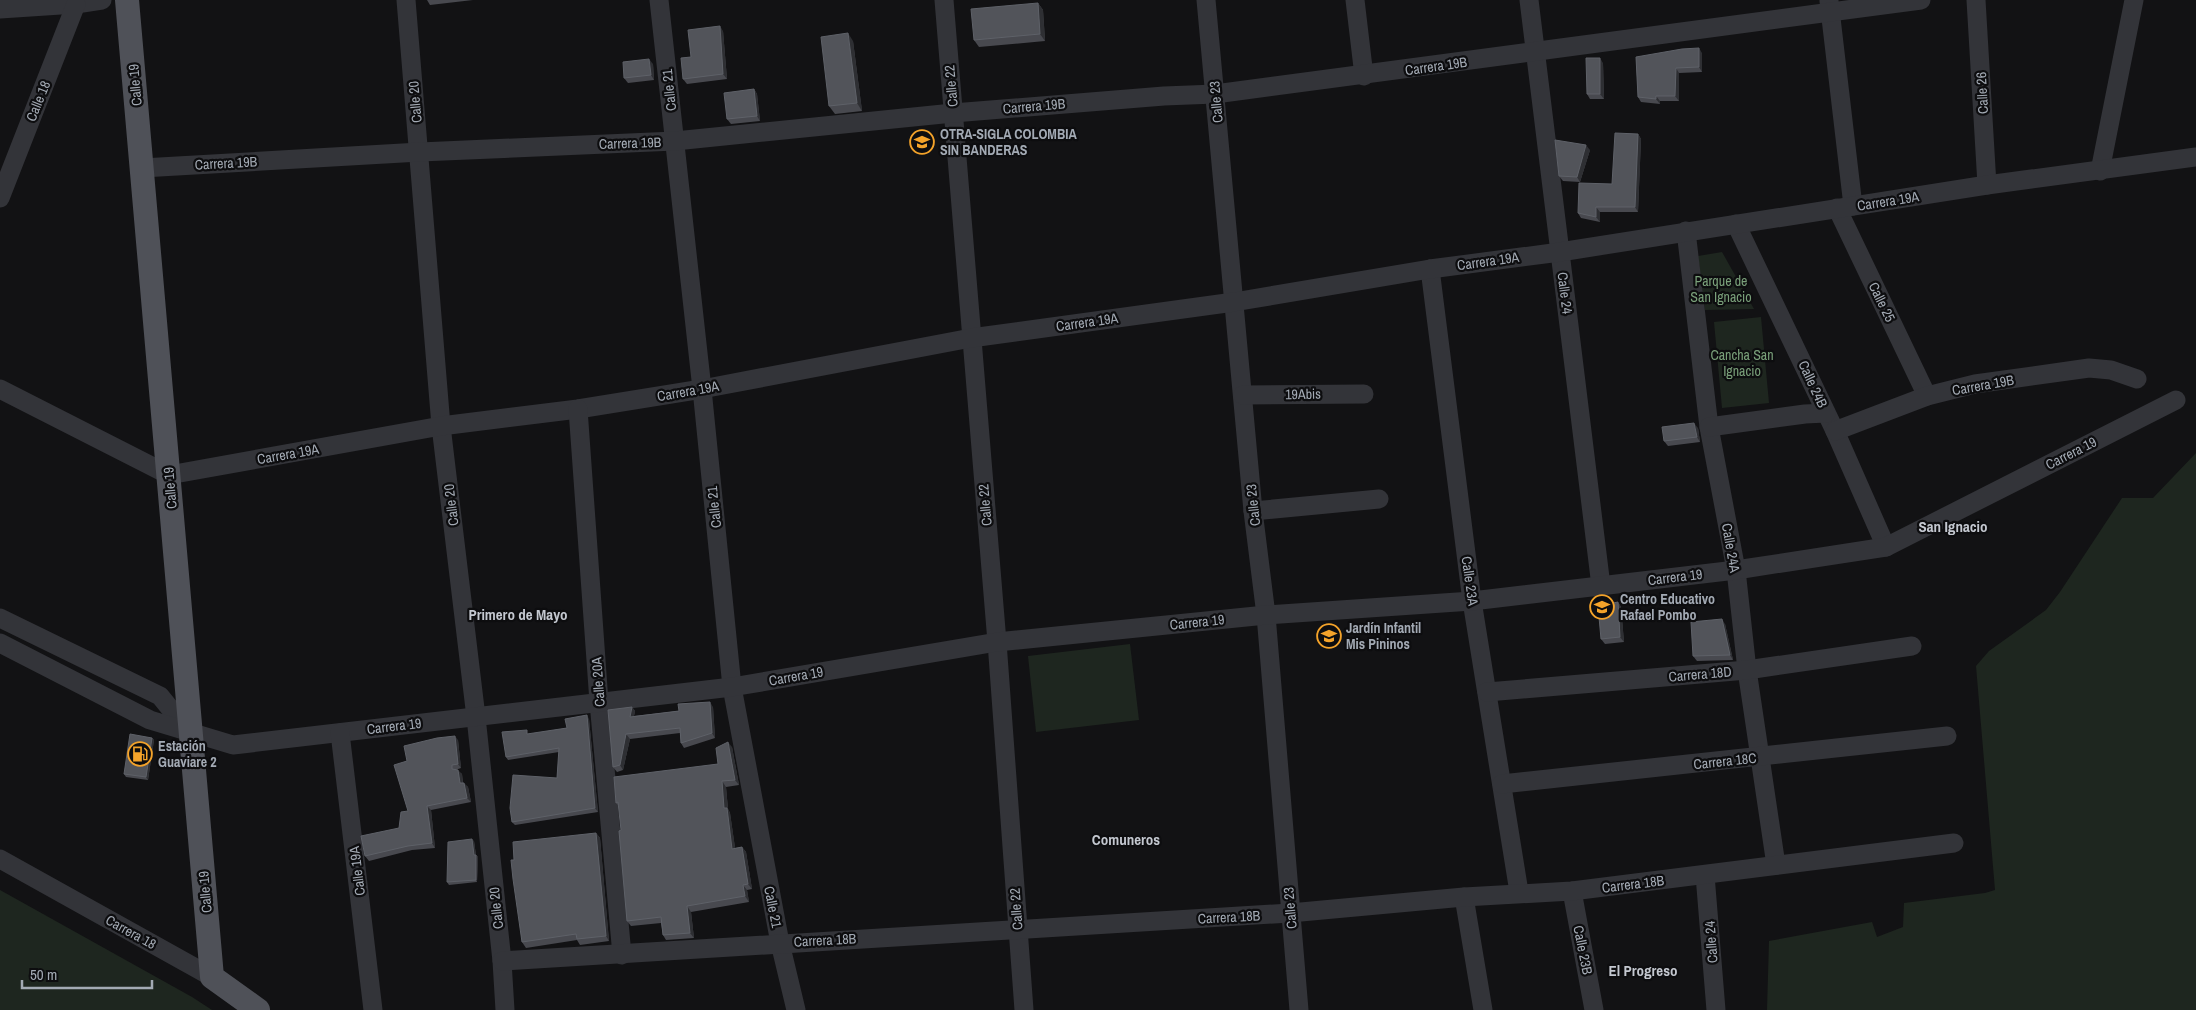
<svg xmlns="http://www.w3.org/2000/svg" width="2196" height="1010" font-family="'Archivo Narrow',sans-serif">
<rect width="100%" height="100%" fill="#121214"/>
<g fill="#1e261f">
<polygon points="1722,252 1754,309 1705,310 1698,256"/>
<polygon points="1761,317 1769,403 1722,408 1714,322"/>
<polygon points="2196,453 2196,1010 1767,1010 1769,941 1872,922 1877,937 1903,927 1904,903 1985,893 1995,890 1976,666 1989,651 2046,610 2060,592 2122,498 2153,498"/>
<polygon points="1130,644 1139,720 1036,732 1028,656"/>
<polygon points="0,890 192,997 212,1010 0,1010"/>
</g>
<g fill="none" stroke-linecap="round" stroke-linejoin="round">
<g stroke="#333439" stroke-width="19">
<polyline points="406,0 441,426 476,717 502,961 505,1010"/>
<polyline points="659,0 702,389 732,687 780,943 796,1010"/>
<polyline points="944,0 997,642 1024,1010"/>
<polyline points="1206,0 1253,511 1266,615 1299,1010"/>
<polyline points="1355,0 1364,76"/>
<polyline points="1529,0 1601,586"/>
<polyline points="1976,0 1987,185"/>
<polyline points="1829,1 1853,206"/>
<polyline points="0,9 76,4 102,0"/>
<polyline points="142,168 420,152 675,141 953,113 1164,96 1215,94 1921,0"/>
<polyline points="2100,171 2134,0"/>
<polyline points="0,198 76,4"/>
<polyline points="1837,208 1927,396"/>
<polyline points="1736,224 1835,431 1886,547"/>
<polyline points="1686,231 1709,427 1736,570 1747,670 1776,865"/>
<polyline points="1430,269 1472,601 1519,892"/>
<polyline points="0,389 169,475 441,426 578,409 702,389 971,338 1234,302 1430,269 1560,252 1987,185 2196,157"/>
<polyline points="1243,395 1364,394"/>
<polyline points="578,409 599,702 622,955"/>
<polyline points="1709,427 1805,414 1826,413"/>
<polyline points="1835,431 1927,396 1975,384 2089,368 2111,370 2137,379"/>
<polyline points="1253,511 1379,499"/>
<polyline points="0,618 160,696 190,733"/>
<polyline points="0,643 150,720 233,745 732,687 997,642 1266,615 1472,601 1736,570 1886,547 2176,400"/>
<polyline points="1487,692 1747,670 1912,646"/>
<polyline points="340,733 373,1010"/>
<polyline points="1502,784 1947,736"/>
<polyline points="0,859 212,977"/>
<polyline points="1705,875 1716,1010"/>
<polyline points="1572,891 1594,1010"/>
<polyline points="1464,897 1483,1010"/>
<polyline points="502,961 1290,913 1464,897 1572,891 1954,843"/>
</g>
<polyline stroke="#4f5158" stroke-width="24" points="127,0 212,977 258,1010"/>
</g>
<g fill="#48494f">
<polygon points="427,0 473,0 430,5"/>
<polygon points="1038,3 1043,10 1045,41 979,47 974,40"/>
<polygon points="723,31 727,79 687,84 683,79"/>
<polygon points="853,41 862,111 835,114 829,106"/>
<polygon points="1702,53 1702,72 1679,73 1679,101 1660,101 1660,104 1641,102 1638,97 1636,57"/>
<polygon points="1603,63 1604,99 1590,99 1587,94"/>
<polygon points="653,64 654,80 628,83 624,78"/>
<polygon points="754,89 757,94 760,121 731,124 727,119"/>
<polygon points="1638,134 1641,139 1638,212 1600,212 1600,222 1581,218 1578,213 1612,184"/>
<polygon points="1590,150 1580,182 1563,181 1559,176"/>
<polygon points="1698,428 1700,442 1668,446 1664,441"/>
<polygon points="1618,602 1621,607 1624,642 1605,644 1601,639"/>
<polygon points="1725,624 1733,660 1697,661 1693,656"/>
<polygon points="632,707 635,711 634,716 713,707 715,738 684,748 681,743 680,733 630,739 623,770 617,772 613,767"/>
<polygon points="589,719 598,812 515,825 512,822 557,778 559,752 508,760 506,757 529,734 567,728"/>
<polygon points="152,738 154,740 148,780 126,777 124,774"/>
<polygon points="458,740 461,768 455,770 462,774 463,783 468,787 471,802 431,810 435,848 412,850 369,861 365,856 399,828 408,811 407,761"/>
<polygon points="732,747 739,785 726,787 728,809 730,813 735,848 742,847 746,852 752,889 747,890 749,902 691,912 694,938 666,940 663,935 661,923 631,926 627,921 621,830 619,806 616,803 718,764"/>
<polygon points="596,833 600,838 609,941 580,945 577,940 526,948 522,942 514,860"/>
<polygon points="474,841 476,855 478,857 477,882 449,885 447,882"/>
</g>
<g fill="#2e2f33">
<polygon points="1038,3 1043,10 1045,41 1040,34"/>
<polygon points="720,26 723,31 727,79 723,74"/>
<polygon points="848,33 853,41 862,111 857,103"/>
<polygon points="1699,48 1702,53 1702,72 1699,67"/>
<polygon points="1600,58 1603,63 1604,99 1600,94"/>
<polygon points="649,59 653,64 654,80 651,75"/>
<polygon points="1676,68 1679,73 1679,101 1675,96"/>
<polygon points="754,89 757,94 760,121 757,116"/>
<polygon points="1656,96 1660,101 1660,104 1656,99"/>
<polygon points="1638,134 1641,139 1638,212 1635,207"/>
<polygon points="1586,145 1590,150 1580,182 1577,177"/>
<polygon points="1596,207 1600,212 1600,222 1596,217"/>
<polygon points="1694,423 1698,428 1700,442 1697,437"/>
<polygon points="1618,602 1621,607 1624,642 1620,637"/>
<polygon points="1722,619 1725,624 1733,660 1730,655"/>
<polygon points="710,702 713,707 715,738 712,733"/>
<polygon points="632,707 635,711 633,721 630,717"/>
<polygon points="587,715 589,719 598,812 595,808"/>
<polygon points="626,734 630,739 623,770 620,765"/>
<polygon points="455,736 458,740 461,768 458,764"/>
<polygon points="152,738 154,740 148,780 146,777"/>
<polygon points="728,742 732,747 739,785 735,780"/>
<polygon points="458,770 462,774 463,788 460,783"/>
<polygon points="722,781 726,787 728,809 730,813 736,854 732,849 724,808"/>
<polygon points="464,783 468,787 471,802 467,798"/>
<polygon points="427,806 431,810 435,848 432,843"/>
<polygon points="596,833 600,838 609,941 606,936"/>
<polygon points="472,839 474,841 476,856 476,855 478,857 477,882 476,880 474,855"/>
<polygon points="742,847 746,852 752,889 748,884"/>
<polygon points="743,885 747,890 749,902 745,896"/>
<polygon points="687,906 691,912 694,938 690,933"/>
</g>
<g fill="#52545a" stroke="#5e6168">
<polygon points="1038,3 1040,34 974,40 971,9"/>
<polygon points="720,26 723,74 683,79 681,58 691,57 688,30"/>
<polygon points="848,33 857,103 829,106 821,37"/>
<polygon points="1699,48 1699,67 1676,68 1675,96 1656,96 1656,99 1638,97 1636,57 1682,49"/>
<polygon points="1586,58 1600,58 1600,94 1587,94"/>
<polygon points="649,59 651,75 624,78 623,62"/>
<polygon points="754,89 757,116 727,119 724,93"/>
<polygon points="1615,133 1638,134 1635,207 1596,207 1596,217 1578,213 1579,183 1612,184"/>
<polygon points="1555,140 1586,145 1577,177 1559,176"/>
<polygon points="1694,423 1697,437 1664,441 1662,427"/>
<polygon points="1618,602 1620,637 1601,639 1598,606"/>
<polygon points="1722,619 1730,655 1693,656 1691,622"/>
<polygon points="710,702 712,733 681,743 680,728 626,734 620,765 613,767 608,710 632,707 630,717 679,711 678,704"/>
<polygon points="587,715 595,808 512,822 510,808 513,775 557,778 559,748 506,757 502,732 527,730 527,734 567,728 565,719"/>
<polygon points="130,734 152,738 146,777 124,774"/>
<polygon points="455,736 458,764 452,765 452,769 458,770 460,783 464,783 467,798 427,806 432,843 408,846 365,856 361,836 399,828 401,812 408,811 394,765 407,761 404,746 437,738"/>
<polygon points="728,742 735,780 722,781 724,808 727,808 732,849 742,847 748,884 743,885 745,896 687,906 690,933 663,935 661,917 627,921 619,831 621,830 618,802 616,803 614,777 718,764 716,748"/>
<polygon points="596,833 606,936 577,939 576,934 522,942 513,879 511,860 514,860 513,842"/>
<polygon points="472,839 474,855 476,855 476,880 447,882 448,842"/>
</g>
<defs>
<g id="school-ring" transform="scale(1.25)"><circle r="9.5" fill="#0d0d0f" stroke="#f4a32a" stroke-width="1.5"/><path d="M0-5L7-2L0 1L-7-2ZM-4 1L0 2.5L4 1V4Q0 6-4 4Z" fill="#f4a32a"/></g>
<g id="fuel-ring" transform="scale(1.25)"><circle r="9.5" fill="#0d0d0f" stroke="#f4a32a" stroke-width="1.5"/><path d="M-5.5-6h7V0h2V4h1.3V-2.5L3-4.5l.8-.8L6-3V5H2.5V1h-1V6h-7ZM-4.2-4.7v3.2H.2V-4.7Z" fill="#f4a32a"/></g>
</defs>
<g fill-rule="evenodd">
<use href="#school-ring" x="922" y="142"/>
<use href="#school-ring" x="1602" y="607"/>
<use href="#school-ring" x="1329" y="636"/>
<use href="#fuel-ring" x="140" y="754"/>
</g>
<g text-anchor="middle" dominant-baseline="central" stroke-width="4.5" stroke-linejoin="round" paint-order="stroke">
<g font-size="14" fill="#a3aab4" stroke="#0d0d0f">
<text transform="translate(1436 66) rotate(-8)">Carrera 19B</text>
<text transform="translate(135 85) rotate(-95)">Calle 19</text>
<text transform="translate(951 86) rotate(-95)">Calle 22</text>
<text transform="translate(669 90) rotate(-96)">Calle 21</text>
<text transform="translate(1982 93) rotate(-93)">Calle 26</text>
<text transform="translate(38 101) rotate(-68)">Calle 18</text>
<text transform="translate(415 102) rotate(-95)">Calle 20</text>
<text transform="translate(1216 102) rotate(-95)">Calle 23</text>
<text transform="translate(1034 106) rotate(-5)">Carrera 19B</text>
<text transform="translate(630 143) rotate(-2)">Carrera 19B</text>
<text transform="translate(226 163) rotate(-3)">Carrera 19B</text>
<text transform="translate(1888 201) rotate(-9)">Carrera 19A</text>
<text transform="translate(1488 261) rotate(-8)">Carrera 19A</text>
<text transform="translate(1565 293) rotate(83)">Calle 24</text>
<text transform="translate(1882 302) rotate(64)">Calle 25</text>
<text transform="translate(1087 322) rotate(-8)">Carrera 19A</text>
<text transform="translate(1813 384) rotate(65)">Calle 24B</text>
<text transform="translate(1983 385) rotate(-10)">Carrera 19B</text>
<text transform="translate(688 391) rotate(-10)">Carrera 19A</text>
<text transform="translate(1303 394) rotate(-1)">19Abis</text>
<text transform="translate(2071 453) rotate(-27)">Carrera 19</text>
<text transform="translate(288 454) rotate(-10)">Carrera 19A</text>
<text transform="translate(170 488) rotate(-95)">Calle 19</text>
<text transform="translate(451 505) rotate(-97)">Calle 20</text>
<text transform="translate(985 505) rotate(-95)">Calle 22</text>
<text transform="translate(1253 505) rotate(-96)">Calle 23</text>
<text transform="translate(714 507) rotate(-96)">Calle 21</text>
<text transform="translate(1731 548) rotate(80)">Calle 24A</text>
<text transform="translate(1675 577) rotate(-7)">Carrera 19</text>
<text transform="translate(1470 581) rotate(82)">Calle 23A</text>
<text transform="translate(1197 622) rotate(-6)">Carrera 19</text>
<text transform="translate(1700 674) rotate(-5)">Carrera 18D</text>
<text transform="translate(796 676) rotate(-10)">Carrera 19</text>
<text transform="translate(598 682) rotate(-94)">Calle 20A</text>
<text transform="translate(394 726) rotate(-7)">Carrera 19</text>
<text transform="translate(1725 761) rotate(-6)">Carrera 18C</text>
<text transform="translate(357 871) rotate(-97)">Calle 19A</text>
<text transform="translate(1633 884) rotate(-7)">Carrera 18B</text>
<text transform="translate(205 892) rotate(-95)">Calle 19</text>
<text transform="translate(773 907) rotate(79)">Calle 21</text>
<text transform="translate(496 908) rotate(-96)">Calle 20</text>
<text transform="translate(1290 908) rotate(-95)">Calle 23</text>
<text transform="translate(1016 909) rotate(-94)">Calle 22</text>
<text transform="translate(1229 917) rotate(-3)">Carrera 18B</text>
<text transform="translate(131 932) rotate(29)">Carrera 18</text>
<text transform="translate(825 940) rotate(-3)">Carrera 18B</text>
<text transform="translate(1711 942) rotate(-94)">Calle 24</text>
<text transform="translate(1583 950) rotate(79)">Calle 23B</text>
</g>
<g font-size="14" font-weight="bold" fill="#a3aab4" stroke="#0d0d0f" text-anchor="start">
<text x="940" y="134">OTRA-SIGLA COLOMBIA<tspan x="940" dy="16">SIN BANDERAS</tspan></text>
<text x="1620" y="599">Centro Educativo<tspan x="1620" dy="16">Rafael Pombo</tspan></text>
<text x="1346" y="628">Jardín Infantil<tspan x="1346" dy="16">Mis Pininos</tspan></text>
<text x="158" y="746">Estación<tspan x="158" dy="16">Guaviare 2</tspan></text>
</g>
<g font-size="14" fill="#7aa07a" stroke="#0d0d0f">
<text x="1721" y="281">Parque de<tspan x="1721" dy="16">San Ignacio</tspan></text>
<text x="1742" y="355">Cancha San<tspan x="1742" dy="16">Ignacio</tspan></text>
</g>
<g font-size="15" font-weight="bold" fill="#c4c8d0" stroke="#0d0d0f">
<text x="1953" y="526">San Ignacio</text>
<text x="518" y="614">Primero de Mayo</text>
<text x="1126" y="839">Comuneros</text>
<text x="1643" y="970">El Progreso</text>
</g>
</g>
<path d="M22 980v8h130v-8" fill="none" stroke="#a3aab4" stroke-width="2.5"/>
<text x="30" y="980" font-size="15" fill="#a3aab4" stroke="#0d0d0f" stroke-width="4" paint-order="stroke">50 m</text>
</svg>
